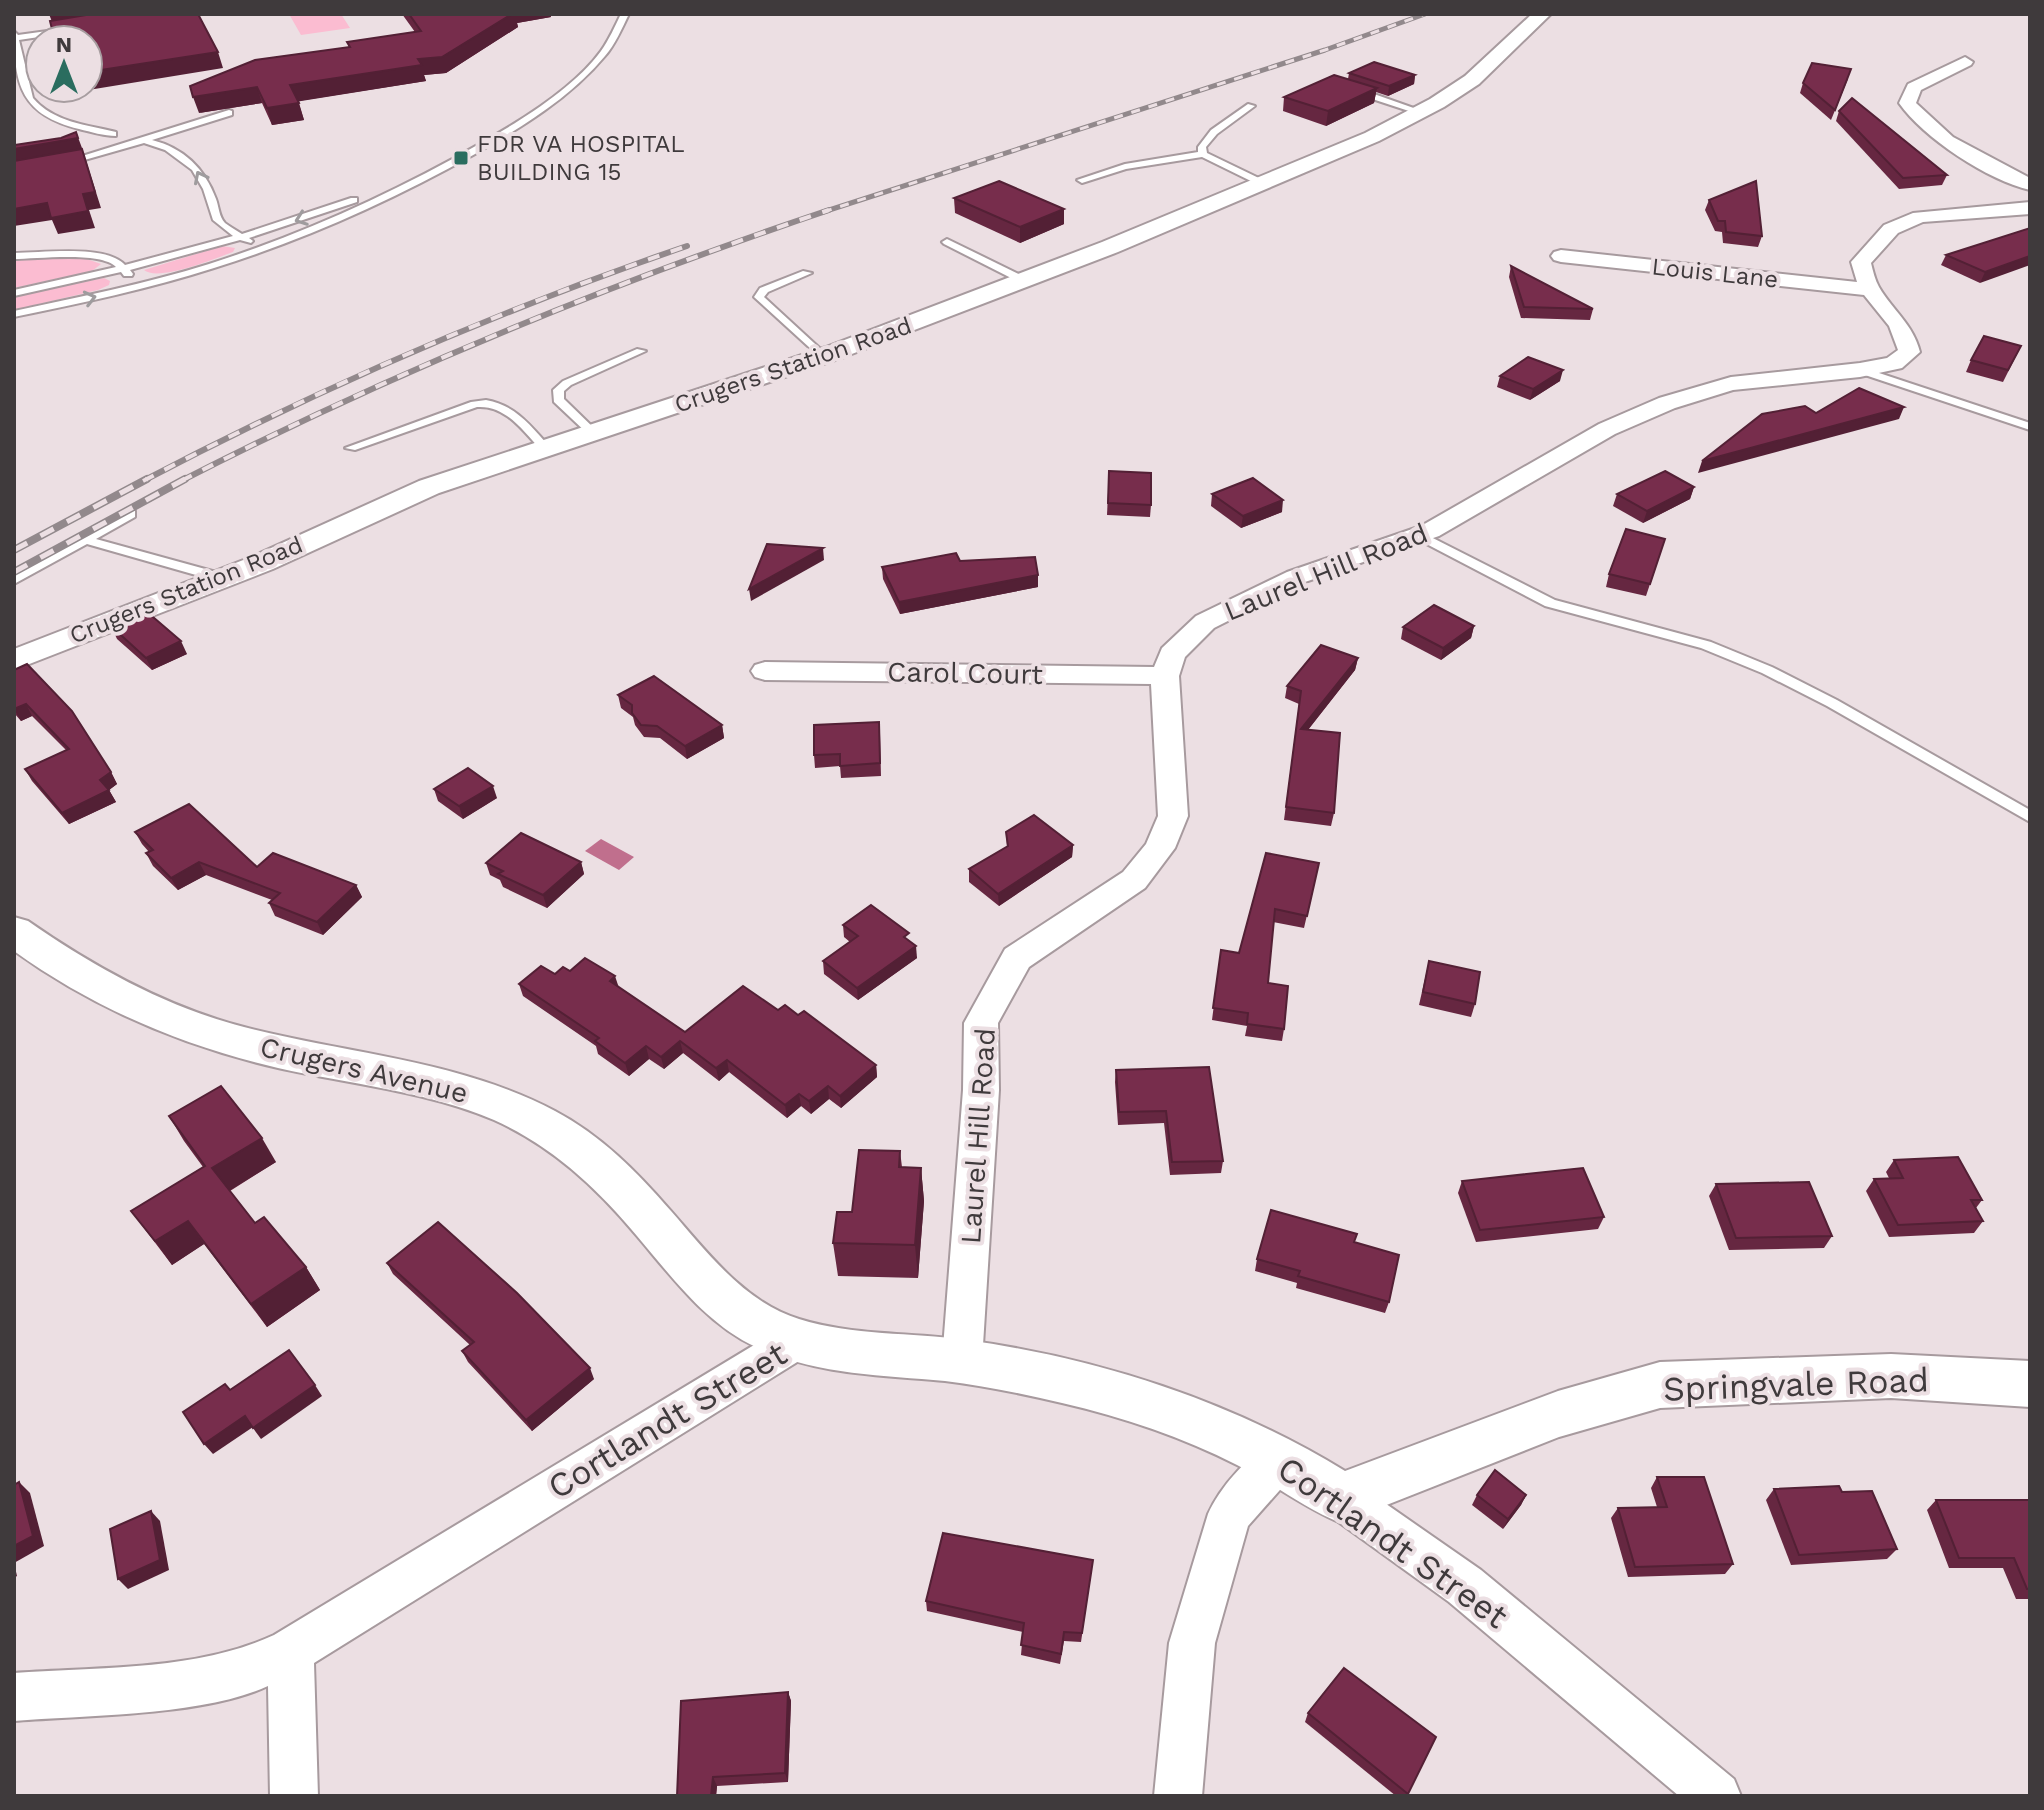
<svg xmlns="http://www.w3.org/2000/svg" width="2044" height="1810" font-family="'Work Sans',sans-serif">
<rect width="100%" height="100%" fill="#ecdfe3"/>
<g fill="#fbbcd1">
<polygon points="289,14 341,14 350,28 301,35"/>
<path d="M 222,246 L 235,248 L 233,252 C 214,259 158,282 144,270 Z"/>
<polygon points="51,256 81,257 101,264 92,271 14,288 14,259"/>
<polygon points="104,278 110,281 109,285 98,290 14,310 14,296"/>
</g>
<polygon fill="#c06f8d" points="601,839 634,857 619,870 585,851"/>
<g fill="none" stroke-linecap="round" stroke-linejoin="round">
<g stroke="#a79a9e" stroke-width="4">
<g id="service">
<path d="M 621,14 L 629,14 C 622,28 615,45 605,56 C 570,98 522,127 475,154 C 393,200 304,240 214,268 C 149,289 81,303 14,317 L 14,311 C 79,297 145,284 209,264 C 303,234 395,192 481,143 C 519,122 575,87 601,51 C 609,40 615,26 621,14 Z"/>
<path d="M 69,28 L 72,32 L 19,40 L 33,98 C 53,122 87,125 116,132 L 116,136 C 104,136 91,132 79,129 C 22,115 14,86 14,31 L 18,35 Z"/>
<polygon points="1351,88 1357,88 1425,112 1418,114 1351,92"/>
<polygon points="1248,104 1255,106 1217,134 1206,147 1207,153 1265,181 1265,185 1259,185 1202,157 1126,169 1082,183 1077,180 1125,164 1198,152 1198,147 1211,130"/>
<path d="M 229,110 L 232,111 L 232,115 L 152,140 C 184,148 205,169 216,199 C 219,207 219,217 225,223 C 230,227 236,230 242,234 L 351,198 L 357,198 L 357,202 L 249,238 L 253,241 L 251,243 L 240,240 L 130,270 L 133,274 L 132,276 L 124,276 L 121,272 L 14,296 L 14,290 L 116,267 C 101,251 36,259 14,259 L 14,253 C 42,253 106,244 125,265 L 233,236 L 213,220 L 203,189 L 192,170 L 165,150 L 144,143 L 67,165 L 63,162 Z"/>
<polygon points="947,239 1029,279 1030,281 1021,283 944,244 942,242"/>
<polygon points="803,271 812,273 768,292 764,297 826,354 827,356 822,359 754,297 760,288"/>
<polygon points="637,349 646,351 571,385 564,391 564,399 599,433 589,435 554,402 553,390 563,381"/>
<polygon points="1856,368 1864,368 2030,423 2030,430 1856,372"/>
<path d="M 486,400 C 515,405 530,425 549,446 L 549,450 L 541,450 C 523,431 506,405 477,407 L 355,450 L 345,448 L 471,402 Z"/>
<polygon points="131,510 135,511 135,517 96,539 227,575 227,581 217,581 87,544 14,584 14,575"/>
<polygon points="1419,531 1555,600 1711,642 1772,667 1837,700 2030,810 2030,822 1827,706 1762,673 1701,648 1545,606 1415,538 1415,532"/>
</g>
</g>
<g stroke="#a79a9e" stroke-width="4">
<g id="minor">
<path d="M 1965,57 L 1973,62 L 1971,65 L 1921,90 L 1916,103 L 1953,137 L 2030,178 L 2030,190 C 1987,180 1924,138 1899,103 L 1908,84 Z"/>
<path d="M 2030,202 L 2030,214 L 1923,222 L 1898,233 L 1871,263 C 1873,271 1875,280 1879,287 C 1893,311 1913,324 1920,352 L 1902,368 L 1860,377 L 1733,390 L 1675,408 L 1615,434 L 1439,536 L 1305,582 L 1214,628 L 1185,657 L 1179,676 L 1188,816 L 1175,848 L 1145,888 L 1029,967 L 998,1023 L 999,1090 L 982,1361 L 976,1374 L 962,1380 L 948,1374 L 942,1361 L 963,1090 L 964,1023 L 1005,949 L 1123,872 L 1146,844 L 1158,816 L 1151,684 L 765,680 L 755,677 L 751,671 L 755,665 L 765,662 L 1154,667 L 1162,648 L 1196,616 L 1287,572 L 1421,526 L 1599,424 L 1659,398 L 1731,377 L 1860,363 L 1887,358 L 1898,350 L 1889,326 L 1864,295 L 1561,262 L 1554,260 L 1551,256 L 1554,252 L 1561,250 L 1857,282 L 1851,262 L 1884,225 L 1913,213 Z"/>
<path d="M 796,1323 L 810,1328 L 816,1341 L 810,1354 L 314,1663 L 318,1796 L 270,1796 L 268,1686 C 204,1716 87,1715 14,1721 L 14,1673 C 98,1667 197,1671 274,1635 L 782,1328 Z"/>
<path d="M 1279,1440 L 1294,1446 L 1300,1460 L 1294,1474 L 1248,1526 L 1215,1643 L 1202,1796 L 1154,1796 L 1169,1643 L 1208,1514 C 1220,1487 1251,1451 1279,1440 Z"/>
<polygon points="1341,1477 1356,1483 1481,1570 1734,1779 1741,1796 1679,1796 1449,1602 1326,1513 1319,1498 1326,1483"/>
</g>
</g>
<g stroke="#a79a9e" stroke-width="4">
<g id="tertiary">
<polygon points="1532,14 1551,14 1479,84 1444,107 1379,141 1118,252 844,357 439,493 273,569 14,670 14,649 251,557 419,481 826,347 1102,242 1365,133 1430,99 1465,76"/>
<path d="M 14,917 L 28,921 C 94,967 166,1007 244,1027 C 348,1054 459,1060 555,1111 C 601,1135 638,1173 671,1211 C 706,1251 745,1303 799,1319 C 853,1336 911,1332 966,1340 C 1098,1358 1231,1401 1345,1471 L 1558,1391 L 1660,1362 L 1891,1354 L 2030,1361 L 2030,1407 L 1891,1398 L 1660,1408 L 1559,1437 L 1341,1523 C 1304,1508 1273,1483 1237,1465 C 1182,1437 1123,1417 1062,1403 C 1024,1394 985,1386 945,1381 C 881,1375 816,1375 756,1347 C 706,1324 672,1277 637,1236 C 597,1188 552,1146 494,1120 C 426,1091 349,1084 278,1068 C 183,1046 93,1008 14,951 Z"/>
</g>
</g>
<use href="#service" fill="#fff" fill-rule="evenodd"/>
<use href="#minor" fill="#fff" fill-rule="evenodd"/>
<use href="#tertiary" fill="#fff" fill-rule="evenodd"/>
<g stroke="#92898c" stroke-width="5">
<polyline id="rail-far2" points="823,212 1325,50 1425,14"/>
</g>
<g stroke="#92898c" stroke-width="6">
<g id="rail-far1">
<path d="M 143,481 C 322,387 497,311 687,246"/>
<path d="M 181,481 C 391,373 606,285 829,210"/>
</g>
</g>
<g stroke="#92898c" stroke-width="8">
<g id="rail">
<polyline points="14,550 147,479"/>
<polyline points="14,572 185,479"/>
</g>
</g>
<use href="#rail-far2" stroke="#ecdfe3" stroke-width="3" stroke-dasharray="9" stroke-linecap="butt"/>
<use href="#rail-far1" stroke="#ecdfe3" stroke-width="4" stroke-dasharray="12" stroke-linecap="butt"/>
<use href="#rail" stroke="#ecdfe3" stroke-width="5" stroke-dasharray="15" stroke-linecap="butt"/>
</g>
<g fill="#662741">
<polygon points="402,14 550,14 551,17 517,23 518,27 446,73 424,75 426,81 298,101 304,120 272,125 262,103 199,113 349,47 347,42 415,32"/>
<polygon points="1349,73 1415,75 1414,84 1388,96 1376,92 1374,103 1326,126 1283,111 1284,97 1348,79"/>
<polygon points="1848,79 1831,120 1800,93 1803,83"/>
<polygon points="1839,111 1947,175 1942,185 1899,189 1836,121"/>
<polygon points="954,198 1064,209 1064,224 1020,243 955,213"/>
<polygon points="1709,200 1762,236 1758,247 1723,243 1722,232 1715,231 1705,210"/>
<polygon points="2030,228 1980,283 1941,265 1946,255"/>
<polygon points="1511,266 1593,309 1590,320 1521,318 1509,277"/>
<polygon points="2021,346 2003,382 1966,372 1971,360"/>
<polygon points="1500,376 1560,381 1530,400 1497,387"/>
<polygon points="1109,471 1151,505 1150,517 1107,515"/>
<polygon points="1694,487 1690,499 1643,523 1613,506 1617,494"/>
<polygon points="1212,494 1282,512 1241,528 1211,506"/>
<polygon points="1665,539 1646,596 1606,587 1609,574"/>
<polygon points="960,561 1038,575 1038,587 900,614 883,579 882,567"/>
<polygon points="111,626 187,654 152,670 117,639"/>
<polygon points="1474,626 1471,638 1441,660 1401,639 1403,627"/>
<polygon points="1358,658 1355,670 1308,730 1334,813 1331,826 1284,820 1299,704 1285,698 1287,686"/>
<polygon points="14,670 111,772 117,784 109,790 116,802 69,824 32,781 25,769 66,750 32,716 21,721 14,713"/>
<polygon points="618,695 722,725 724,738 687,759 660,738 644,737 635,725 633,717 621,708"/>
<polygon points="880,734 881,776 841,778 840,766 815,768 814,755"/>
<polygon points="434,789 497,798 463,819 438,801"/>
<polygon points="135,832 257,867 356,885 362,897 323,935 275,916 269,903 272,900 206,875 178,890 153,866 146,853 149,852 142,844"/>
<polygon points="1006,832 1073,845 1072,857 999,906 969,882 969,869 1007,847"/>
<polygon points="1266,853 1319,863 1304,928 1273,922 1268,983 1284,1029 1282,1041 1245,1036 1247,1026 1212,1020 1221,950 1239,953"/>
<polygon points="581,862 584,874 547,908 503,887 500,880 490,875 486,863"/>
<polygon points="843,925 909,941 917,958 858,1000 824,974 823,961 850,942 844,937"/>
<polygon points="1429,961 1475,1004 1471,1017 1419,1005"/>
<polygon points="555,974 618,987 685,1032 778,1010 798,1015 876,1065 877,1077 841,1108 829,1099 811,1114 801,1106 787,1118 729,1072 719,1081 683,1053 664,1069 649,1059 629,1076 598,1054 596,1046 523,996 519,984"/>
<polygon points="1209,1067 1223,1161 1221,1173 1170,1175 1164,1123 1118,1125 1115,1082 1116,1070"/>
<polygon points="169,1116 276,1162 230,1191 255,1223 306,1267 320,1290 267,1327 204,1244 172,1265 131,1211 203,1167 184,1141"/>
<polygon points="900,1151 902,1167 921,1168 924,1201 918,1278 838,1276 833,1243 852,1212"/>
<polygon points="1894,1160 1982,1200 1976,1208 1983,1221 1974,1233 1889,1237 1866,1191 1874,1179 1889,1178 1886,1172"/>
<polygon points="1462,1181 1604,1217 1598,1229 1476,1242 1458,1193"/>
<polygon points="1716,1184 1832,1236 1824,1248 1729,1250 1709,1196"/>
<polygon points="1354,1242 1389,1302 1385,1313 1296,1288 1297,1283 1255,1271 1257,1259"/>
<polygon points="387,1263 594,1379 532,1431 468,1362 462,1351 470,1345 393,1274"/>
<polygon points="1657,1477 1733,1564 1725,1574 1628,1577 1611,1518 1618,1508 1657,1507 1651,1488"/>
<polygon points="1774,1489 1842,1492 1897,1549 1887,1559 1791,1565 1766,1500"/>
<polygon points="1477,1495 1526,1495 1521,1505 1503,1529 1472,1505"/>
<polygon points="1936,1500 2030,1500 2030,1599 2016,1599 2003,1568 1949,1568 1927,1510"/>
<polygon points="1093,1560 1081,1642 1064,1641 1060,1664 1021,1655 1023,1632 927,1611 926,1601"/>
<polygon points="788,1692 791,1701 788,1782 717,1786 716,1796 677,1796"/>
<polygon points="1308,1713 1408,1794 1407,1796 1396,1796 1305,1722"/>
</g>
<g fill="#532035">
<polygon points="49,14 112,14 54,27"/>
<polygon points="512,14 550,14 551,17 517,23 518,27 446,73 424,75 426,81 295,102 290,85 418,59"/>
<polygon points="218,52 223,68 70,93 68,88 88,88 88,72"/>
<polygon points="1415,75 1414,84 1388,96 1389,86"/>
<polygon points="257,87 262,103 199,113 193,97"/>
<polygon points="1377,88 1374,103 1326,126 1328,111"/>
<polygon points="299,103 304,120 272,125 267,108"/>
<polygon points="76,132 82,148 101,208 89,210 95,228 58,234 52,220 14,226 14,209 47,203 88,211 14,166 14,144 15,149 78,138"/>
<polygon points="1064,209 1064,224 1020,243 1020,227"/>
<polygon points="2030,256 2030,265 1980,283 1985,272"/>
<polygon points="1563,370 1560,381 1530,400 1533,389"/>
<polygon points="1904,407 1899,419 1698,473 1702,461"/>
<polygon points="1694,487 1690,499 1643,523 1647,511"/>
<polygon points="1283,500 1282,512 1241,528 1243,516"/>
<polygon points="823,548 824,560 751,601 749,589"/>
<polygon points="1038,575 1038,587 900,614 899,602"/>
<polygon points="1474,626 1471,638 1441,660 1443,648"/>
<polygon points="181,641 187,654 152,670 146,658"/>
<polygon points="1358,658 1355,670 1299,741 1301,729"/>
<polygon points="26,704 32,716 21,721 14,709"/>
<polygon points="722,725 724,738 687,759 685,746"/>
<polygon points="111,772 117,784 109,790 116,802 69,824 62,813"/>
<polygon points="493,786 497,798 463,819 459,806"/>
<polygon points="1073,845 1072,857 999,906 998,894"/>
<polygon points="199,862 206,875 178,890 171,878"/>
<polygon points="581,862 584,874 547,908 543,895"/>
<polygon points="356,885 362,897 323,935 317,922"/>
<polygon points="916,946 917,958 858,1000 857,988"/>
<polygon points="615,976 619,988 610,981"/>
<polygon points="680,1041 683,1053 664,1069 661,1057"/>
<polygon points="646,1046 649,1059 629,1076 625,1063"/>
<polygon points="727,1060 729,1072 719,1081 716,1068"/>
<polygon points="876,1065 877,1077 841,1108 840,1096"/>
<polygon points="828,1086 829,1099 811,1114 809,1101"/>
<polygon points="799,1094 801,1106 787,1118 785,1105"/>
<polygon points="262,1138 276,1162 227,1192 212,1168"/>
<polygon points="921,1168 924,1201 918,1278 915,1245"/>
<polygon points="188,1221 204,1244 172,1265 155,1241"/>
<polygon points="306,1267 320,1290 267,1327 251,1304"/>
<polygon points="590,1368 594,1379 532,1431 526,1420"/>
<polygon points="315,1385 322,1396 261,1439 253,1428"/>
<polygon points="245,1416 253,1427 213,1454 204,1444"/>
<polygon points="19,1482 30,1493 44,1546 14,1563 14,1546"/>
<polygon points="1526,1495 1521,1505 1503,1529 1508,1519"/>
<polygon points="151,1511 160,1521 169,1570 128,1589 118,1579"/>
<polygon points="14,1563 17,1576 14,1578"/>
<polygon points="788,1692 791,1701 788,1782 785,1773"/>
<polygon points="713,1777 717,1786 716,1796 711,1796"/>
</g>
<g fill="#772d4c" stroke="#532035" stroke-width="2">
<polygon points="92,14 198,14 218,52 88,72 88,40 52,40 49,30 52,29 50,21"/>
<polygon points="409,14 512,14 442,57 418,59 422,65 290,85 299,103 267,108 257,87 193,97 190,86 255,60 350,47 347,42 421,31"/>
<polygon points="1374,62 1415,75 1389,86 1349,73"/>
<polygon points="1812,63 1851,69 1835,110 1803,83"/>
<polygon points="1334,75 1377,88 1328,111 1284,97"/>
<polygon points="1852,98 1947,175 1903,178 1839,111"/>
<polygon points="76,132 78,138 14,149 14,145 61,138"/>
<polygon points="82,149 95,192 83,194 88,211 51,218 47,203 14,209 14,161"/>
<polygon points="999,181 1064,209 1020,227 954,198"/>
<polygon points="1756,181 1762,236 1726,232 1725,221 1718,221 1709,200"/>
<polygon points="2030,228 2030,256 1985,272 1946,255"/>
<polygon points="1511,266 1593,309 1524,307"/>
<polygon points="1984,336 2021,346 2008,370 1971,360"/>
<polygon points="1528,357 1563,370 1533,389 1500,376"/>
<polygon points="1859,388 1904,407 1702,461 1762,414 1805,406 1816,413"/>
<polygon points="1109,471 1151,473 1151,505 1108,503"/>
<polygon points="1665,471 1694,487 1647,511 1617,494"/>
<polygon points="1253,478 1283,500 1243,516 1212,494"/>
<polygon points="1626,529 1665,539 1650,584 1609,574"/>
<polygon points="767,544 823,548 749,589"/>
<polygon points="956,553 960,561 1035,557 1038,575 899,602 882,567"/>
<polygon points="1434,605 1474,626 1443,648 1403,627"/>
<polygon points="146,611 181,641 146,658 111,626"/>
<polygon points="1321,645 1358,658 1301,729 1340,733 1334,813 1286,807 1301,691 1287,686"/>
<polygon points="27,664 72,711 111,772 100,780 109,790 62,813 25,769 69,749 26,704 14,709 14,670"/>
<polygon points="654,676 722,725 685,746 657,726 641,725 632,713 632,705 618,695"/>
<polygon points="879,722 880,763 840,766 840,754 814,755 814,725"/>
<polygon points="468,768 493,786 459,806 434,789"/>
<polygon points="189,804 257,867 273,853 356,885 317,922 269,903 280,893 199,862 171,878 146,853 153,850 135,832"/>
<polygon points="1034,815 1073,845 998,894 969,869 1008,846 1006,832"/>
<polygon points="521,833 581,862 543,895 498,874 503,871 486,863"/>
<polygon points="1266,853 1319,863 1307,916 1275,909 1268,983 1288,986 1284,1029 1247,1024 1248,1013 1213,1008 1221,950 1239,953"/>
<polygon points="871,905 909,933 904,937 916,946 857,988 823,961 858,936 843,925"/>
<polygon points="585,958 615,976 610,981 685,1032 743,986 778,1010 785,1005 798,1015 804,1011 876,1065 840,1096 828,1086 809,1101 799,1094 785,1105 727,1060 716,1068 680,1041 661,1057 646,1046 625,1063 595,1041 599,1038 519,984 541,966 555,974 563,967 570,971"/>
<polygon points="1429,961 1480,972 1475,1004 1423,992"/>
<polygon points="1209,1067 1223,1161 1172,1162 1166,1111 1119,1112 1116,1070"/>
<polygon points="221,1086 262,1138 212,1168 255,1223 264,1217 306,1267 251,1304 188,1221 155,1241 131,1211 205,1166 169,1116"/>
<polygon points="859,1150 900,1151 899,1167 921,1168 915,1245 833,1243 837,1212 852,1212"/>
<polygon points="1958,1157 1982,1200 1971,1200 1983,1221 1898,1225 1874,1179 1903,1178 1894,1160"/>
<polygon points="1583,1168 1604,1217 1480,1230 1462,1181"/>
<polygon points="1809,1182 1832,1236 1736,1238 1716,1184"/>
<polygon points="1271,1210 1357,1234 1354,1242 1399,1255 1389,1302 1298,1276 1300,1271 1257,1259"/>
<polygon points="438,1222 517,1293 590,1368 526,1420 462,1351 474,1342 387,1263"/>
<polygon points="289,1350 315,1385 253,1428 245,1416 204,1444 183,1412 225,1384 230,1390"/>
<polygon points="1495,1470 1526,1495 1508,1519 1477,1495"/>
<polygon points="1657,1477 1704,1477 1733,1564 1635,1567 1618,1508 1667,1507"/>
<polygon points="19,1482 33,1536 14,1546 14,1485"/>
<polygon points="1839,1486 1842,1492 1872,1491 1897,1549 1799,1555 1774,1489"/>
<polygon points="1936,1500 2030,1500 2030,1589 2027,1589 2014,1558 1959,1558"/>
<polygon points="151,1511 160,1560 118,1579 110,1529"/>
<polygon points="943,1533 1093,1560 1082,1633 1064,1632 1061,1654 1021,1645 1024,1623 926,1601"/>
<polygon points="1344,1668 1436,1737 1408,1794 1308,1713"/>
<polygon points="788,1692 785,1773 713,1777 711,1796 677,1796 681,1701"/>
</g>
<defs><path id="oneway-chevron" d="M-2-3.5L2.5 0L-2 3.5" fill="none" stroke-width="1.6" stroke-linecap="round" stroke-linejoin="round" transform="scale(2)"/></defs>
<g stroke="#9f9c9e">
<use href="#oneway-chevron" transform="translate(200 177) rotate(-117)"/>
<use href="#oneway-chevron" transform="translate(301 219) rotate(160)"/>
<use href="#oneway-chevron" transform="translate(90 298) rotate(-14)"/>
</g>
<rect fill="#2a6d5f" stroke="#ecdfe3" stroke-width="3" x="453" y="150" width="16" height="16" rx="4"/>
<g text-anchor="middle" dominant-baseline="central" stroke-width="8" stroke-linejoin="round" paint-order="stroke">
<g font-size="24" fill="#3f3a3c" stroke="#ecdfe3" text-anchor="start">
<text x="477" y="144">FDR VA HOSPITAL<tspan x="477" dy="28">BUILDING 15</tspan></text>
</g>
<g font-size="24" fill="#3f3a3c" stroke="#ecdfe3">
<text transform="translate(1715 273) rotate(6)">Louis Lane</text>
<text transform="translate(793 365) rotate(-19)">Crugers Station Road</text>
<text transform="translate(186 590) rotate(-22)">Crugers Station Road</text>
</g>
<g font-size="28" fill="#3f3a3c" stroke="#ecdfe3">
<text transform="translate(1326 572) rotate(-22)">Laurel Hill Road</text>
<text transform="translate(965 673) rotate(1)">Carol Court</text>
<text transform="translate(364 1070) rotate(13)">Crugers Avenue</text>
<text transform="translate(978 1136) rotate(-86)">Laurel Hill Road</text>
</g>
<g font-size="34" fill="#3f3a3c" stroke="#ecdfe3">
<text transform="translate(1796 1384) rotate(-2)">Springvale Road</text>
<text transform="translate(667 1420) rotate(-31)">Cortlandt Street</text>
<text transform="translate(1393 1542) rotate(35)">Cortlandt Street</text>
</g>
</g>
<rect width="2044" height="1810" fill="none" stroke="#3f3a3c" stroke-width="32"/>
<g transform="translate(64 64)"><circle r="38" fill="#ecdfe3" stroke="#a79da0" stroke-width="2"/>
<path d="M0-6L14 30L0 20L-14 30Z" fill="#2a6d5f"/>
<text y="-12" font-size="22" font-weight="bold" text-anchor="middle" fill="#3f3a3c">N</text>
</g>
</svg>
